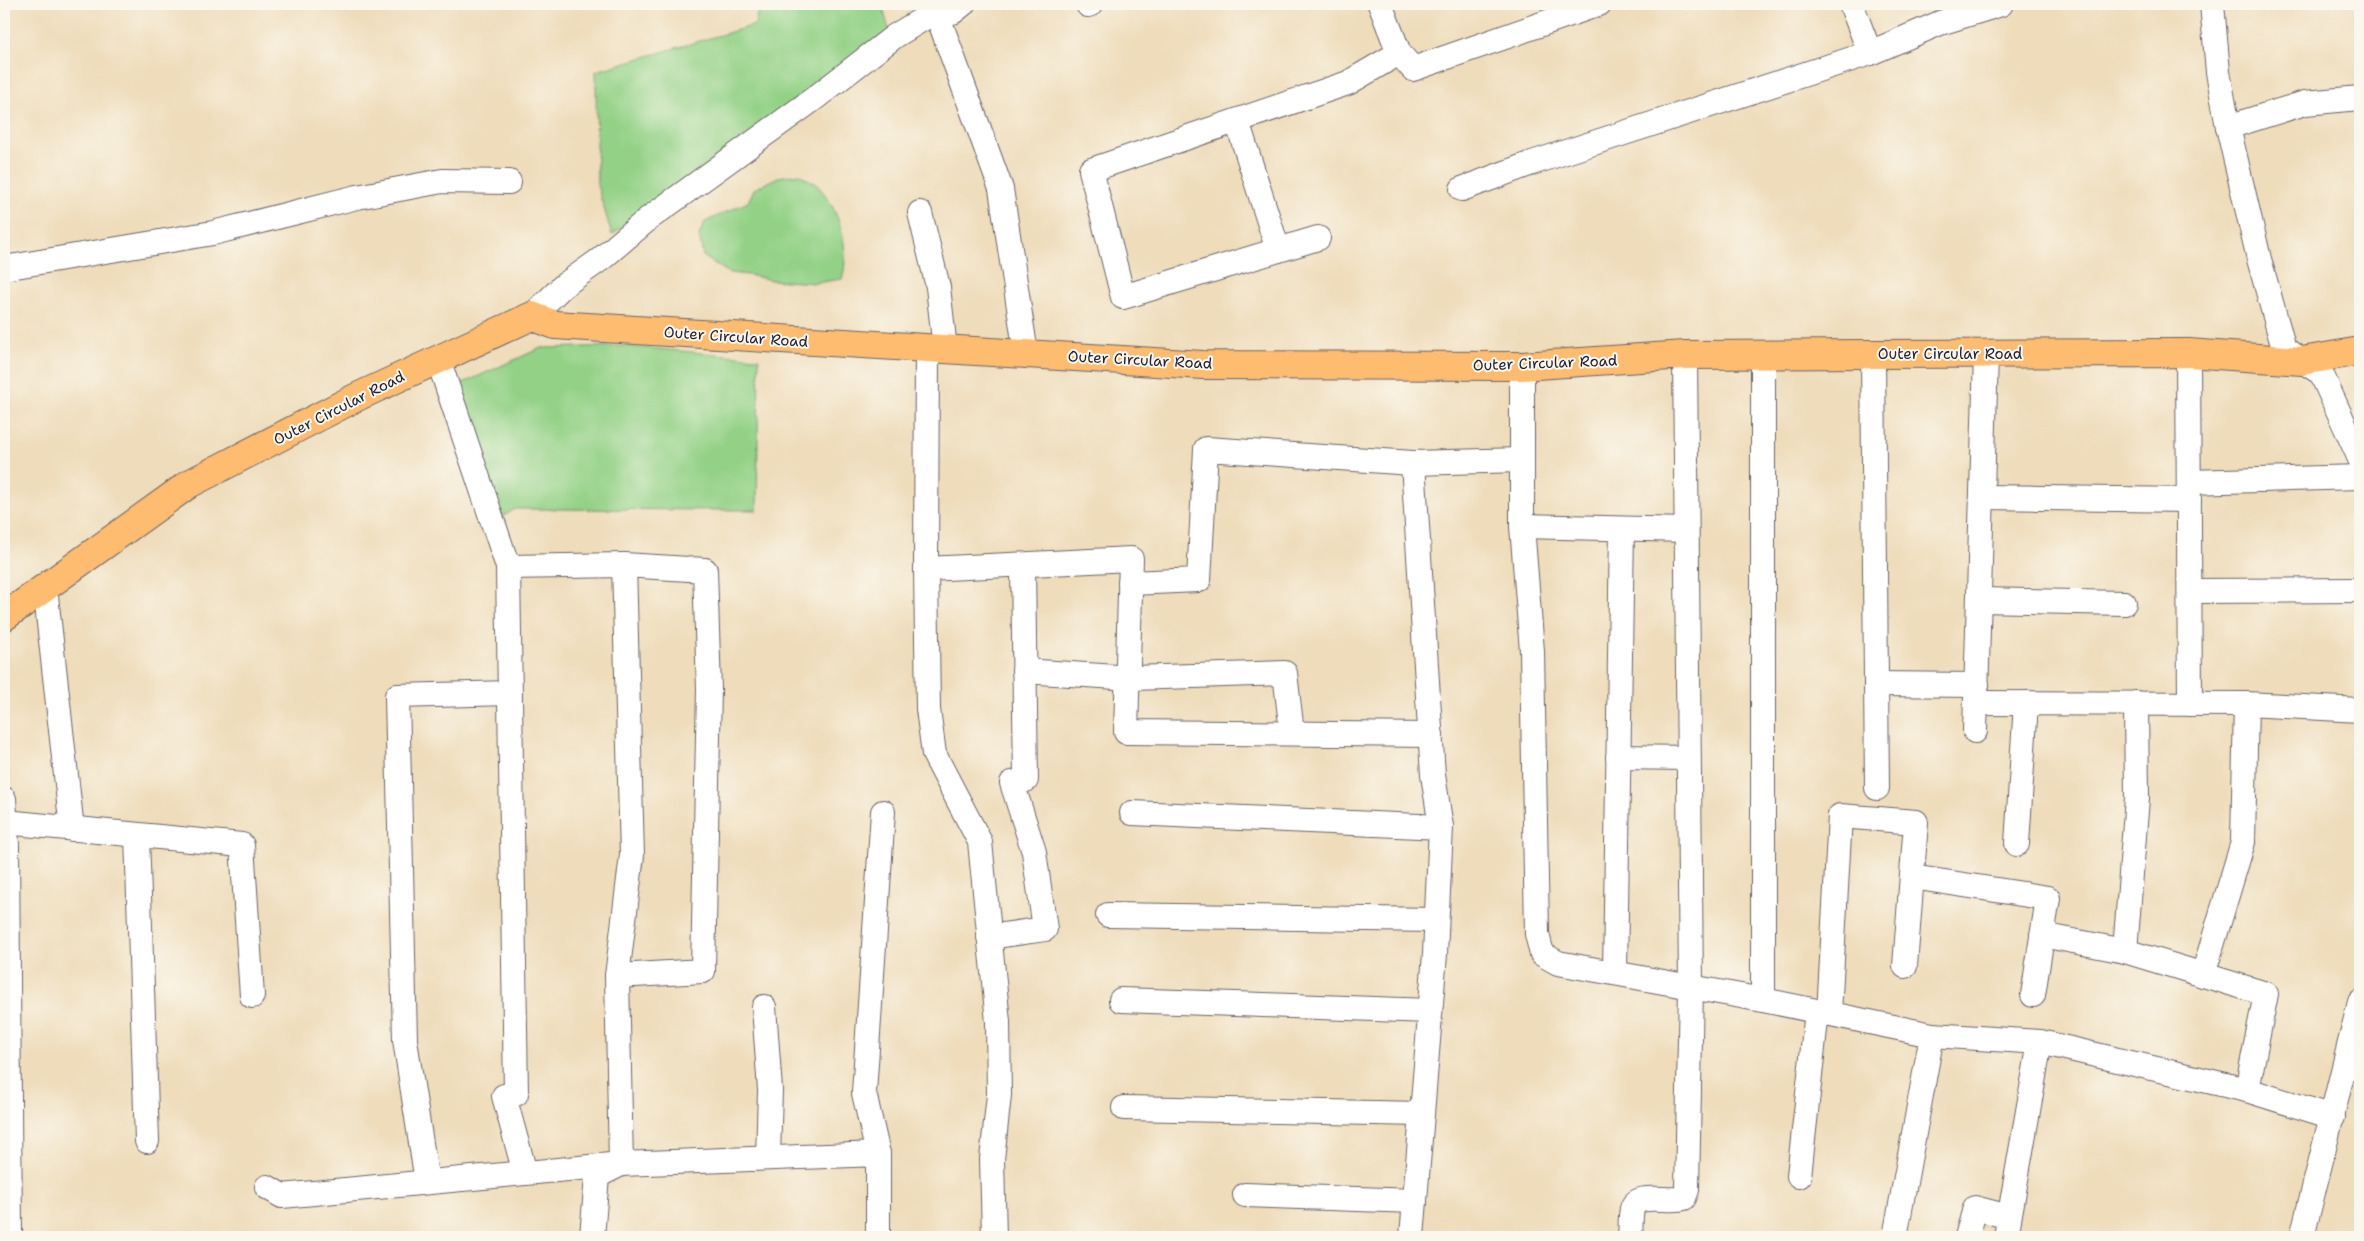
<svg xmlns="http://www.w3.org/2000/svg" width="2364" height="1241" font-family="'Shantell Sans',sans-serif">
<rect width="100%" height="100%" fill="#fbf7ec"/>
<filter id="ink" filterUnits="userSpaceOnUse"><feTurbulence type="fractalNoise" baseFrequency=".02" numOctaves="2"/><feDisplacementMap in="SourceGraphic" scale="10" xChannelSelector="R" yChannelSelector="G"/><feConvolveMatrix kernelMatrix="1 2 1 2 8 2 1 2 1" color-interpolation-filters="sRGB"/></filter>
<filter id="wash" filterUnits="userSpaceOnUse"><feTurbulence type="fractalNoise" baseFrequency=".0096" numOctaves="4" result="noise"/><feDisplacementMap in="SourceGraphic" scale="20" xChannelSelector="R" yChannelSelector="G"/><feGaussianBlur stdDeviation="1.12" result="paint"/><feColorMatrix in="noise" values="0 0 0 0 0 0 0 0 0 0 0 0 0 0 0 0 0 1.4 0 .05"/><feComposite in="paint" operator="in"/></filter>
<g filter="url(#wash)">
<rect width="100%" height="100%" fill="#eedcba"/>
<g fill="#93d186" stroke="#5a7a60">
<polygon points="759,4 882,4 889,30 612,235 597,185 596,71 755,25"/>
<path d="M 800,174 C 805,178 812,181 817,185 C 839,207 851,250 842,279 L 815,283 L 771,280 L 749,275 L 729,273 L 703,256 L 699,235 L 705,222 L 748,202 L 754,189 L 778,177 Z"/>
<polygon points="625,346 759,358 757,510 515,509 494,522 452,388 541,348"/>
</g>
</g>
<g filter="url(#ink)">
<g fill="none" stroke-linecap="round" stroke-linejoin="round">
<g stroke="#696367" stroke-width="26">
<g id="minor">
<polyline points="1380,4 1399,53 1413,69 1599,4"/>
<polyline points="1851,4 1870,53"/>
<polyline points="2212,4 2218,72 2228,127 2259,259 2284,349 2321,373 2360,459"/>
<polyline points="1088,5 1091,4"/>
<polyline points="936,11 1001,189 1026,354"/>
<polyline points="1237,121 1278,250"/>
<polyline points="2228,127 2305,103 2360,98"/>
<polyline points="1462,189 1532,163 1870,53 1940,23 2001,4"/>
<polyline points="920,213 938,287 945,349"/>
<polyline points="1318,238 1123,297 1091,170 1348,83 1399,53"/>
<polyline points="4,268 213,233 357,197 442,181 509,182"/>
<polyline points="532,316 563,286 601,259 648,219 815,98 895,36 936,11 953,12 963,4"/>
<polyline points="927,348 926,569 1131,559 1126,732 1431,735"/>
<polyline points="2188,353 2190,704"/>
<polyline points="1873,354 1877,788"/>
<polyline points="1763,355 1763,1000"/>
<polyline points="438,359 508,567 516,1094 504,1096 525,1173"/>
<polyline points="1522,366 1522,526 1532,651 1537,934 1542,954 1558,963 1763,1000 1932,1035 2040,1042 2247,1090 2333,1117"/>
<polyline points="2189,482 2360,477"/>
<polyline points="1982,497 2189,500"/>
<polyline points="1522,526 1686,530"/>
<polyline points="508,567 624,565 705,570 709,689 703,971 617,976"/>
<polyline points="926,569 928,709 934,754 980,842 998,1022 999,1095 992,1159 994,1237"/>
<polyline points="1130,583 1199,580 1206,449 1413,463 1521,460"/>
<polyline points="45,587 72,829"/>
<polyline points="2190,591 2360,590"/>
<polyline points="1979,600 2124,603"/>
<polyline points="1024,671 1132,678 1285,673 1292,733"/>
<polyline points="1876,684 1977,685"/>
<polyline points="1976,703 2246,704 2360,710"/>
<polyline points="1975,731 1986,355"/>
<polyline points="1618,757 1688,758"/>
<polyline points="4,799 7,845 10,1237"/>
<polyline points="1132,813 1441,827"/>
<polyline points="5,822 242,845 252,996"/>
<polyline points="137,835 147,1141"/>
<polyline points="2017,844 2026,703"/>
<polyline points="1912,877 2048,898 2033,995"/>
<polyline points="1108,915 1436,920"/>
<polyline points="2042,935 2125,951 2266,994 2247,1090"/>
<polyline points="989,937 1045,929 1034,852 1012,783 1026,780 1023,565"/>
<polyline points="2125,951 2137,798 2136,703"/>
<polyline points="1615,973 1622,529"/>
<polyline points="2203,975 2243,842 2246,704"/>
<polyline points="1121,1000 1430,1011"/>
<polyline points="764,1007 770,1090 768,1158"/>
<polyline points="1829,1013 1840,816 1916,822 1905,966"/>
<polyline points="1124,1108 1422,1114"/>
<polyline points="878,1154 864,1093 883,812"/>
<polyline points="1799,1176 1817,1011"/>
<polyline points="427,1182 405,1040 397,696 510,693"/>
<polyline points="267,1187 282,1196 621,1164 878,1154 878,1237"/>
<polyline points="1245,1195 1415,1201"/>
<polyline points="592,1237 597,1176 621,1164 617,976 632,855 624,565"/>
<polyline points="1412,1237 1435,954 1441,827 1433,775 1413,463"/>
<path d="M 1630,1237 C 1631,1228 1630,1217 1632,1209 C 1636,1191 1670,1203 1684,1198 L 1687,1190 L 1691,987 L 1685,355"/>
<polyline points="1895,1237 1932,1035"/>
<polyline points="1967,1237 1975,1208 2009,1217"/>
<polyline points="2006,1237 2040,1042"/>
<polyline points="2302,1237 2360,1002"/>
</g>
</g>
<g stroke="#696367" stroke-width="30">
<polyline id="major" points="4,617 189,484 357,397 532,316 555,325 1203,365 1522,366 1685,355 1873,354 2188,353 2302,361 2360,351"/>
</g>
<use href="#minor" stroke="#fff" stroke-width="24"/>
<use href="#major" stroke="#fdbc70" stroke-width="28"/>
</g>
</g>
<g text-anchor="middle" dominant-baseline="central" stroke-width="4" stroke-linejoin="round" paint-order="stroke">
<g font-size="15" fill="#22223b" stroke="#fbf7ec">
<text transform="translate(736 337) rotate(4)">Outer Circular Road</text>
<text x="1950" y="354">Outer Circular Road</text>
<text transform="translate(1140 360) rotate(3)">Outer Circular Road</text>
<text transform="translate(1545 363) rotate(-2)">Outer Circular Road</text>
<text transform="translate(339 408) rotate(-27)">Outer Circular Road</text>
</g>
</g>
<rect width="2364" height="1241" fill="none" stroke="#fbf7ec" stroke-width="20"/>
</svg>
